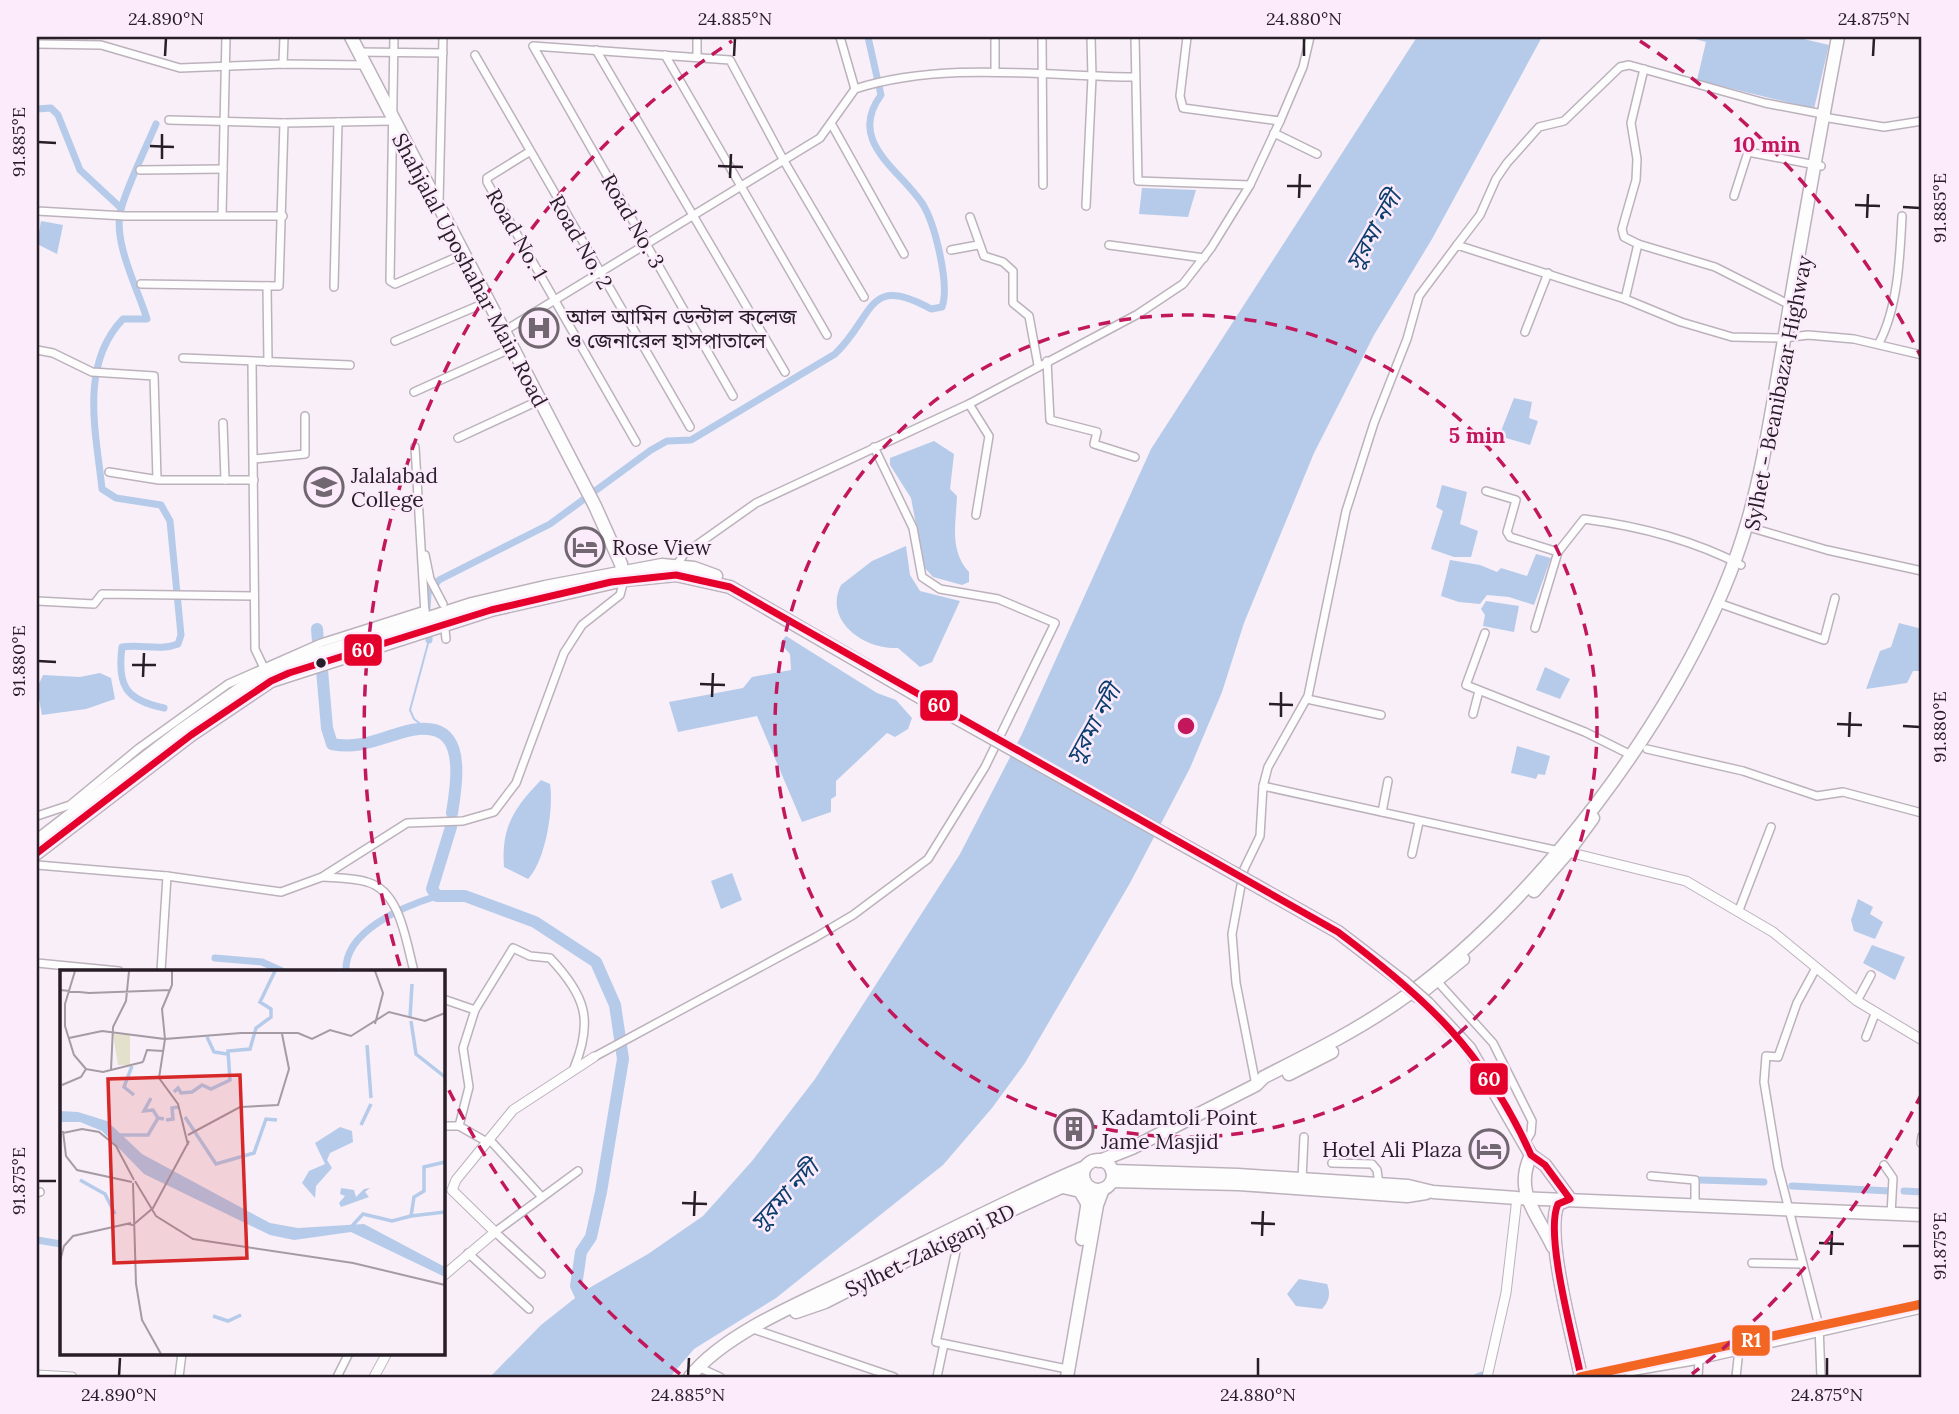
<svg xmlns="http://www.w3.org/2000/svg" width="1959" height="1414" font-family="Lora,'Noto Sans Bengali',serif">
<rect width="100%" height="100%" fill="#f8eff8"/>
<g fill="#b6cbea">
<polygon points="1417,37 1542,37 1432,239 1374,335 1314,453 1244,623 1222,692 1190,768 1130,883 1025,1063 992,1108 943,1165 776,1298 694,1349 670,1377 490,1377 541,1325 584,1291 648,1254 703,1216 752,1161 815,1079 960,854 1022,734 1151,449"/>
<polygon points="1688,37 1795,37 1829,45 1814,109 1697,80 1706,42"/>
<polygon points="1142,188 1196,190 1188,217 1139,214"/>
<polygon points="41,221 63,225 57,254 37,244"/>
<polygon points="1514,398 1532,402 1529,418 1538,421 1530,445 1499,436"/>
<path d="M 934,441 L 954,454 L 950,489 L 957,496 C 956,524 949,550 969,572 L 969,582 L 962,585 L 933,577 L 924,567 L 911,498 L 890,465 L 890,458 Z"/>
<polygon points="1442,485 1467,492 1460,524 1478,531 1471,557 1454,557 1431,549 1443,511 1436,507"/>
<path d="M 906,546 L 910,575 L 920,591 L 960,601 L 932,662 L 920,667 L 898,648 C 865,650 823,621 841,585 L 872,561 Z"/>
<polygon points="1536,554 1551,558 1534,605 1509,597 1487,595 1480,604 1459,602 1441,596 1450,560 1480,565 1497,572 1501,568 1527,576"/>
<polygon points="1486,601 1519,606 1514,632 1483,626 1485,615 1481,609"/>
<polygon points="1899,623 1922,629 1922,671 1913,671 1907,683 1866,689 1880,651 1891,647"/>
<polygon points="786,636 877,693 896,700 912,718 908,729 895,737 887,733 836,781 836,796 831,799 831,812 802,822 757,716 678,732 669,702 743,688 752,677 791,670 790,654 780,643"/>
<polygon points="1545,667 1570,679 1560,699 1536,690"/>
<polygon points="100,673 111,678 115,699 86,709 42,715 37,688 43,675 80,677"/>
<polygon points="1517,746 1550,756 1545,775 1538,774 1536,779 1511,773"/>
<path d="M 541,780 L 550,784 C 554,810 545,861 528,879 L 504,867 C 501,827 514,808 541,780 Z"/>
<polygon points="732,873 742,900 721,909 711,881"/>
<polygon points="1858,899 1873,907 1870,914 1883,922 1875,939 1854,931 1851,920"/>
<polygon points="1872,945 1905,957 1895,980 1863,963"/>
<path d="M 1299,1279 L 1327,1284 C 1331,1294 1329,1301 1322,1309 L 1296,1306 L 1287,1294 Z"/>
</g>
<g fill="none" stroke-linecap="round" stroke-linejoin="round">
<polyline stroke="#b6cbea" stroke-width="2" points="428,730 414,719 410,710 429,640"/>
<g stroke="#b6cbea" stroke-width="7">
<polyline points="37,109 51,108 58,115 80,170 121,208"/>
<path d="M 156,124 C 145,150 128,184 121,209 C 112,241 138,289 147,319 L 123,319 C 79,365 96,432 102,489 L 116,498 L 161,505 L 170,521 L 181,635 L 178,644 C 161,651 141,644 122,647 C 117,685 125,700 164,708"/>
<path d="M 427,609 L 428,593 L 439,580 L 550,524 L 651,450 L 667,441 L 691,440 L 835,354 C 875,316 866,273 931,309 L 942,307 C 950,285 935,223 922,203 C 898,168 847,141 881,95 L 868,37"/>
<polyline points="429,640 429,637"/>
<polyline points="215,958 262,962 282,971"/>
<path d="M 346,971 C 344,931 404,906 437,896"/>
<polyline points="1700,1180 1764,1182"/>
<polyline points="1792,1186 1890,1191"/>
<polyline points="1904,1191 1922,1192"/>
<polyline points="37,1240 61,1244"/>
<polyline points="1477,1377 1482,1375"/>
</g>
<g stroke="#b6cbea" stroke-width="12">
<polyline points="317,629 318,641"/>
<path d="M 322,670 L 327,728 L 332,744 C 358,749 376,740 400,733 C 466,713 459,769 452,813"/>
<polyline points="451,827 432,889 437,896 465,896 535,922 596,962 615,1005 623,1059 601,1192 591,1237 581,1252 576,1286 587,1309"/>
</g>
<g stroke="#bcb2bc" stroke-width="10">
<g id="minor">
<polyline points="394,37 390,281 395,284 464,254"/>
<polyline points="840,37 855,89"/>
<polyline points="995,37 995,72"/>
<polyline points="1042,37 1043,185"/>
<polyline points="1135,37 1138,181 1250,185"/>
<polyline points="1187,37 1180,96 1183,108 1280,121"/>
<polyline points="37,44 101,45 180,68 283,64 363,65"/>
<polyline points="596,50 785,372"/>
<polyline points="357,52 443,53"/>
<polyline points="475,55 690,427"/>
<polyline points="665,55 827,335"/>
<polyline points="697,57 697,37"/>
<polyline points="283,64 284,37"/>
<polyline points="1644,69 1631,123 1637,159 1636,180 1622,229 1624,237 1638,244 1625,299 1681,322 1732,337 1784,338 1808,335 1854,339 1922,355"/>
<polyline points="169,120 284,123 392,121"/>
<polyline points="832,125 904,254"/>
<polyline points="1274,133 1317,154"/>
<polyline points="529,152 487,178 487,182 636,442"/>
<polyline points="140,170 223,169"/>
<polyline points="1734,196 1748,152 1821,166"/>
<polyline points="439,202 443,37"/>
<polyline points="1086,206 1092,77 1091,37"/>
<polyline points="37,211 125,216 283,216"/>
<polyline points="222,215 226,37"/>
<polyline points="970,217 984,256 1003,262 1013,271 1013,303 1029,316 1038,365"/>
<polyline points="1638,244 1715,267 1790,305"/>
<polyline points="1109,245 1204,258"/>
<polyline points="1457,245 1480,215 1496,179 1507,163 1539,127 1564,121 1620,67 1629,65 1765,103 1823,114 1829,118 1884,127 1922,121"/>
<polyline points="951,250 978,245"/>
<polyline points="141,284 279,286 284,123"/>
<polyline points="267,286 268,362"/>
<polyline points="334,287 338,122"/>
<path d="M 504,331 L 820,138 L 855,89 C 942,61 1044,76 1134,77"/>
<polyline points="1525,332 1548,273"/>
<polyline points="395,341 487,302"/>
<path d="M 1879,343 C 1898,307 1900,257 1902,216"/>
<polyline points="37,350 53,353 92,372 154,376 157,479"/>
<polyline points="183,358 350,365"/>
<polyline points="1047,361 1050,420 1097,432 1094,444 1135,457"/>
<polyline points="252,362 255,649 264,668"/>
<polyline points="414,392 512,348"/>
<polyline points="733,396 533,46 730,60 784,161 864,297"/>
<polyline points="969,404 989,436 976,515"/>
<polyline points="223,423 225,480"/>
<polyline points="458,438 538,401"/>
<polyline points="415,447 425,614"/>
<polyline points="254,459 305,454 305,416"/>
<polyline points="109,472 159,480 254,480"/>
<polyline points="1486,491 1516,500 1507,532 1510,537 1558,552"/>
<polyline points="1752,528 1827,550 1922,571"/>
<polyline points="425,555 430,579 443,604"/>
<polyline points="676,566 684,554 756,503 969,404 1138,314 1183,284 1211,248 1250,185 1280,121 1303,67 1310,37"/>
<polyline points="37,601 94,604 102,594 254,596"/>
<polyline points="1724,605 1824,640 1835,598"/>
<path d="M 1535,628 L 1558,552 L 1584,519 C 1638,526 1693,540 1741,565"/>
<polyline points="445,630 446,639"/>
<polyline points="1485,633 1466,685 1585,732 1631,755"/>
<polyline points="1307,699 1381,715"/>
<polyline points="1473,714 1479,691"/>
<polyline points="1647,749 1743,771 1817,796 1843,792 1922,813"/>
<polyline points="1263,786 1559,851"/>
<polyline points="1382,812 1388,781"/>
<polyline points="37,816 70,805 139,748 228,684 321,643 425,610"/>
<polyline points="1412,854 1419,822"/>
<polyline points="37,865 167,876 281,892 322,877 407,823 463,821 494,812 516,783 564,653 582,625 620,595 624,580"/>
<path d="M 323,877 C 337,878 354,878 367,882 C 401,891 406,943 414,971"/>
<polyline points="1739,910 1771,827"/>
<polyline points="37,963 119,971"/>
<polyline points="1816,968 1797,1003 1778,1057 1766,1056 1764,1082 1778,1167 1819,1326 1821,1377"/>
<polyline points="161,971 167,876"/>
<polyline points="1437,981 1493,1043 1532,1121 1531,1133 1525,1143"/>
<polyline points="443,999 475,1010 463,1048 469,1087 459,1126 487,1142"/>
<polyline points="1857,1001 1871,975"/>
<path d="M 475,1010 L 513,948 L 530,956 L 550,958 C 585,995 594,1020 574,1068"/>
<polyline points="1866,1037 1875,1014"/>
<polyline points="594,1057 816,937 853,915 928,859 985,767 1055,623 998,599 940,589 922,577 913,528 874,447"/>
<polyline points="1256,1085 1236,983 1232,934 1244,869 1260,836 1263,786 1268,767 1308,696 1346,511 1374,423 1407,339 1419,296 1457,245 1625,299"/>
<polyline points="443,1126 459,1126"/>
<polyline points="489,1139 541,1196"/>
<polyline points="1921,1143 1922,1136"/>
<polyline points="1332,1163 1372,1164 1377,1170 1379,1184"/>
<polyline points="1884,1165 1893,1178 1891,1214"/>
<polyline points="1651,1176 1695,1180 1695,1207"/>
<polyline points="1302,1179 1304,1137"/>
<polyline points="37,1193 40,1192"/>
<polyline points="960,1233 936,1342 1062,1368"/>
<polyline points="468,1253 529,1309"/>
<polyline points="1752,1263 1802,1264"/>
<polyline points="541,1274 495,1232 578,1171"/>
<polyline points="753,1329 894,1377"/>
<polyline points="698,1367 720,1377"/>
<polyline points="179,1377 182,1353"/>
<polyline points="337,1377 349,1353"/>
<polyline points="937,1377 944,1344"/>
<polyline points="1629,1377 1629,1372 1699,1360 1922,1309"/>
<polyline points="1698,1377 1699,1360"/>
<polyline points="1736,1377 1739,1350"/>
</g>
</g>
<g stroke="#bcb2bc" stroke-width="11">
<g id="tertiary">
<polyline points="1568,852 1686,881 1773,932 1857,1001 1922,1040"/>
<polyline points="443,1276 495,1232 452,1190 456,1180 513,1110 594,1057"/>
<polyline points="37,1375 72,1377"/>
<polyline points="374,1377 387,1353"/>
<polyline points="1487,1377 1506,1293 1517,1198"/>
</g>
</g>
<g stroke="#bcb2bc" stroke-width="15">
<g id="primary">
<polyline points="351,37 595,506 621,564 624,580"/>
<polyline points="1534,891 1568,852 1593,818"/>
<polyline points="1417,996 1463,959"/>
<polyline points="1289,1074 1332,1052"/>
<path d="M 1099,1161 L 1132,1148 L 1256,1085 L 1264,1077 C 1309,1054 1354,1032 1396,1003 C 1534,908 1677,718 1735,560 C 1761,490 1771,413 1784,340 C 1801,239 1819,137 1838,37"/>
<polyline points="979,1225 1068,1184 1084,1181"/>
<polyline points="796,1312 825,1302 947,1240"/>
<path d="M 690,1377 C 725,1332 811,1298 863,1273 C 937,1237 1009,1199 1085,1167"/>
</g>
</g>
<g stroke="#bcb2bc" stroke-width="15">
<g id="trunk">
<polyline points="37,841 180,731 266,671 472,604 545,587 662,565 694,568 716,576"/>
<polyline points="37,853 191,735 271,681 491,610 624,580 676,575 730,587 944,711"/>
<polyline points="1255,885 1338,932 1403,982"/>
<path d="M 1428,1004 L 1469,1048 L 1531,1155 L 1545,1165 L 1570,1199 L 1558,1204 C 1544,1234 1574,1341 1581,1377"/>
<path d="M 1531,1155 C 1513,1193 1538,1214 1553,1247"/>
<circle cx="1098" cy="1175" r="15"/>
<polyline points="1112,1171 1238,1175 1408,1186 1433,1192 1517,1198 1922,1215"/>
<polyline points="1112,1181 1239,1184 1407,1196 1426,1193"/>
<polyline points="1063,1187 1080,1191 1087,1203"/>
<polyline points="1082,1239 1090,1188"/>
<polyline points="1067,1377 1097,1205 1103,1189"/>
</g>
</g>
<use href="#minor" stroke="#fefdfe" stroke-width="7"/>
<use href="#tertiary" stroke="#fefdfe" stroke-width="9"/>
<use href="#primary" stroke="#fefdfe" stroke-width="12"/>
<use href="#trunk" stroke="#fefdfe" stroke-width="12"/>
<g stroke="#bcb2bc" stroke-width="15" stroke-linecap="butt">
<g id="trunk-bridge">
<polyline points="944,711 1255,885"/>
<polyline points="1403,982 1428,1004"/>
</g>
</g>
<use href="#trunk-bridge" stroke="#fefdfe" stroke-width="12"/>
<g stroke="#fcebfb" stroke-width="12">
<path id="bus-1" d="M 37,853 L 191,735 L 271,681 L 289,673 L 491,610 L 611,582 L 676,575 L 730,587 L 1338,932 C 1426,998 1485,1052 1531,1155 L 1545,1165 L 1570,1199 L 1558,1204 C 1544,1234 1574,1341 1581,1377"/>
</g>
<use href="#bus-1" stroke="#e4002b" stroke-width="7"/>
<g stroke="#fcebfb" stroke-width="14">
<polyline id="rail-1" points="1580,1377 1922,1304"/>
</g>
<use href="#rail-1" stroke="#f26522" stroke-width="9"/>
</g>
<path fill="none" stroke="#281e28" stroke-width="2.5" d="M 165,56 L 166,38M 734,56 L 735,38M 1304,56 L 1304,38M 1873,56 L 1874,38M 38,142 L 56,143M 150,146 L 174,147M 162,159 L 162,134M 718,166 L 743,167M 730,178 L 731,154M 1287,186 L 1311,186M 1299,198 L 1300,174M 1855,205 L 1880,206M 1903,207 L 1920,208M 1867,218 L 1868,194M 38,661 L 56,662M 132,665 L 156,665M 143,677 L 144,653M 700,684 L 725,685M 712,697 L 713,673M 1269,704 L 1293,705M 1281,717 L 1281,692M 1837,724 L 1862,725M 1903,726 L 1920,727M 1849,737 L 1850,712M 38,1181 L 56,1181M 682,1203 L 707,1204M 694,1216 L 695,1191M 1251,1223 L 1275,1224M 1262,1236 L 1263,1211M 1819,1243 L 1844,1244M 1903,1246 L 1920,1246M 1831,1255 L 1832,1231M 119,1376 L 120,1358M 688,1376 L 689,1358M 1258,1376 L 1258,1358M 1827,1376 L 1827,1358"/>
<g fill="none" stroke="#c2185b" stroke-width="3.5" stroke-dasharray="12 9">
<circle cx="1186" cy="726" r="411"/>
<path d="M1922 1093A822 822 0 0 1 1692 1374M680 1374A822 822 0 0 1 444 1080M400 966A822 822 0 0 1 732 41M1640 41A822 822 0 0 1 1922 359"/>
</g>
<defs>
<g id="hospital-ring" transform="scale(2.0125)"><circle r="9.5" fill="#fcebfb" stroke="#716771" stroke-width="1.5"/><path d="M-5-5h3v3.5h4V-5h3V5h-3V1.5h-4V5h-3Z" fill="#716771"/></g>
<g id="university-ring" transform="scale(2.0125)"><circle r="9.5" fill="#fcebfb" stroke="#716771" stroke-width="1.5"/><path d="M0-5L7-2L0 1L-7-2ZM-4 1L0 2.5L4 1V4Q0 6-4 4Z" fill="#716771"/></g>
<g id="hotel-ring" transform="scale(2.0125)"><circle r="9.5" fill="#fcebfb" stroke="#716771" stroke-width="1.5"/><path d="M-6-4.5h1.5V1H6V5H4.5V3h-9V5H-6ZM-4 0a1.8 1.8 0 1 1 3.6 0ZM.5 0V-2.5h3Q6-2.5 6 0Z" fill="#716771"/></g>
<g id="building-ring" transform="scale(2.0125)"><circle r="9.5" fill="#fcebfb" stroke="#716771" stroke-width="1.5"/><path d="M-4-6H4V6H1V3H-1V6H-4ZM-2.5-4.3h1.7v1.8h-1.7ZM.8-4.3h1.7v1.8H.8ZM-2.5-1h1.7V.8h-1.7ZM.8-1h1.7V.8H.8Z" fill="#716771"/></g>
</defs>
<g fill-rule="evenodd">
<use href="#hospital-ring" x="539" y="328"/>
<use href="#university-ring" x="324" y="487"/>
<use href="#hotel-ring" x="585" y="547"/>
<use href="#building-ring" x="1074" y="1129"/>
<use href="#hotel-ring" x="1489" y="1149"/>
</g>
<circle fill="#281e28" stroke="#fcebfb" stroke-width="2.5" cx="321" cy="663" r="6"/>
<g text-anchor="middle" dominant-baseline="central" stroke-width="5" stroke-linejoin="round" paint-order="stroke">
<g font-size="21" fill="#281e28" stroke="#fcebfb">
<text transform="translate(633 221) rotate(60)">Road No. 3</text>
<text transform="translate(517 234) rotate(60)">Road No. 1</text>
<text transform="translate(581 242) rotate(60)">Road No. 2</text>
<text transform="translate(470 270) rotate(62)">Shahjalal Uposhahar Main Road</text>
<text transform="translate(1778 393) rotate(-79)">Sylhet - Beanibazar Highway</text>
<text transform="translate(930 1250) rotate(-26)">Sylhet-Zakiganj RD</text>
</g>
<g font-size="21" fill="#281e28" stroke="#fcebfb" text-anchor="start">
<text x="566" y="316">আল আমিন ডেন্টাল কলেজ<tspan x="566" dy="24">ও জেনারেল হাসপাতালে</tspan></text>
<text x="351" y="475">Jalalabad<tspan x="351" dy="24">College</tspan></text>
<text x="612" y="547">Rose View</text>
<text x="1101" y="1117">Kadamtoli Point<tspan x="1101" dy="24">Jame Masjid</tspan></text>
<text x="1462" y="1149" text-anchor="end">Hotel Ali Plaza</text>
</g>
<g font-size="23" font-style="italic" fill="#0b3e6e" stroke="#fcebfb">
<text transform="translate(1373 230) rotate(-60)">সুরমা নদী</text>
<text transform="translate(1093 724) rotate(-61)">সুরমা নদী</text>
<text transform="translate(784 1195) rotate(-47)">সুরমা নদী</text>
</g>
</g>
<g transform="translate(60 970)">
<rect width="385" height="385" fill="#f8eff8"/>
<path d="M 53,64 L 70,65 L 70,95 L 58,95 Z" fill="#e3e1cb"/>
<path d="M 0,141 L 18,142 L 47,151 L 82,184 L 210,253 L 238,258 L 304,254 L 385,297 L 385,307 L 291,262 L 234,270 L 210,265 L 84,204 L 42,161 L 20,152 L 0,152 ZM 280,157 L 292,161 L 293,172 L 270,183 L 267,190 L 272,198 L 256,216 L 255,228 L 242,213 L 249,201 L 265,194 L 255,173 ZM 281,218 L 294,220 L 296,227 L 304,219 L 310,218 L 305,222 L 309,227 L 281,237 L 279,233 L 285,226 L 280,224 Z" fill="#b6cbea"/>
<path fill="none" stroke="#b6cbea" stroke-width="3.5" d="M 350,48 L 352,14M 351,51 L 356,84 L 385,107M 147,67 L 154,82 L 167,84M 307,75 L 311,128M 72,96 L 64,117 L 74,125M 114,122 L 118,118 L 121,123 L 132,122 L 142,115 L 151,119 L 170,110 L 168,81 L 190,79 L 196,58 L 211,47 L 211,39 L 200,32 L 215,1M 91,128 L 84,141 L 93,140 L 98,148M 125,147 L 156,194 L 194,183 L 206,149 L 217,150M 106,150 L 113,149 L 112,138 L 118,137M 301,155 L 311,134M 58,165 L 88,165 L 98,148 L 104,149M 20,210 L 45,224 L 55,244M 351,246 L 385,242M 292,256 L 303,244 L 332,251 L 351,246 L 354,227 L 364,221 L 364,197 L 385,192M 153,346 L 168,351 L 181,345"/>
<path fill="none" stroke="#a59ba5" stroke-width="2" d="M 15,1 L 5,34 L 5,56 L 14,85 L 26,99M 0,20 L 29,23 L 110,20M 315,54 L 323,23 L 315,1M 9,68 L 42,61 L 105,69 L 102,39 L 112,15 L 112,1M 83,92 L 87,80 L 103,81M 51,100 L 53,57 L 66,31 L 69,1M 2,115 L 21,107 L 26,99 L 43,102 L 83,92M 3,161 L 6,186 L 17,200 L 72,212M 3,163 L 22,159 L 39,162 L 56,176 L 74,210M 128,165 L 180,137 L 218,135 L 229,99 L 222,64M 128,175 L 118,134 L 99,108 L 105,69 L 181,63 L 238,63 L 252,69 L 270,60 L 291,66 L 329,42 L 365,51 L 385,43M 75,211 L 96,246 L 133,269 L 293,293 L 385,315M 73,213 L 76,314 L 82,350 L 101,384M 68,254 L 73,255 L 93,238 L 129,171M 0,291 L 4,276 L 13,266 L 71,253"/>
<path fill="#d62828" fill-opacity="0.15" stroke="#d62828" stroke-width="3.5" d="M 180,105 L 187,288 L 54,293 L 48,109 Z"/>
<rect width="385" height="385" fill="none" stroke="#281e28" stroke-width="3.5"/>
</g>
<circle cx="1186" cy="726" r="10" fill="#c2185b" stroke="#fcebfb" stroke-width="3.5"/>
<g font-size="21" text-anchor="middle" font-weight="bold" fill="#c2185b" stroke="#fcebfb" stroke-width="5" stroke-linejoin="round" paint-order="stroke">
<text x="1767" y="152">10 min</text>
<text x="1477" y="443">5 min</text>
</g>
<g stroke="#fcebfb" stroke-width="2.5">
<rect x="343" y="633" width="40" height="34" rx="7" fill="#e4002b"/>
<rect x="919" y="689" width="40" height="33" rx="7" fill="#e4002b"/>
<rect x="1469" y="1062" width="40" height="34" rx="7" fill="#e4002b"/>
<rect x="1731" y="1324" width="40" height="33" rx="7" fill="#f26522"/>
</g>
<g font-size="19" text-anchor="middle" font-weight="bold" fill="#fff">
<text x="363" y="657">60</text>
<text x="939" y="712">60</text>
<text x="1489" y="1086">60</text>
<text x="1751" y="1347">R1</text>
</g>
<rect width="1959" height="1414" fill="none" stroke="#fcebfb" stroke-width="77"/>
<rect x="38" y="38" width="1882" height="1338" fill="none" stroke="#281e28" stroke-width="2.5"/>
<g font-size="18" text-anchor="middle" fill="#281e28">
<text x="166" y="25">24.890°N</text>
<text x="735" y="25">24.885°N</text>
<text x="1304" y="25">24.880°N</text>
<text x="1874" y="25">24.875°N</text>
<text transform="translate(19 142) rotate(-90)" y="6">91.885°E</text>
<text transform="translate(1940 208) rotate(-90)" y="6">91.885°E</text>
<text transform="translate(19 661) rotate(-90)" y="6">91.880°E</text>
<text transform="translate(1940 727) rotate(-90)" y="6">91.880°E</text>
<text transform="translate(19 1181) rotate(-90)" y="6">91.875°E</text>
<text transform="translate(1940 1246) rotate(-90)" y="6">91.875°E</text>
<text x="119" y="1401">24.890°N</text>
<text x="688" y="1401">24.885°N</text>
<text x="1258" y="1401">24.880°N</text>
<text x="1827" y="1401">24.875°N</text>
</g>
</svg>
